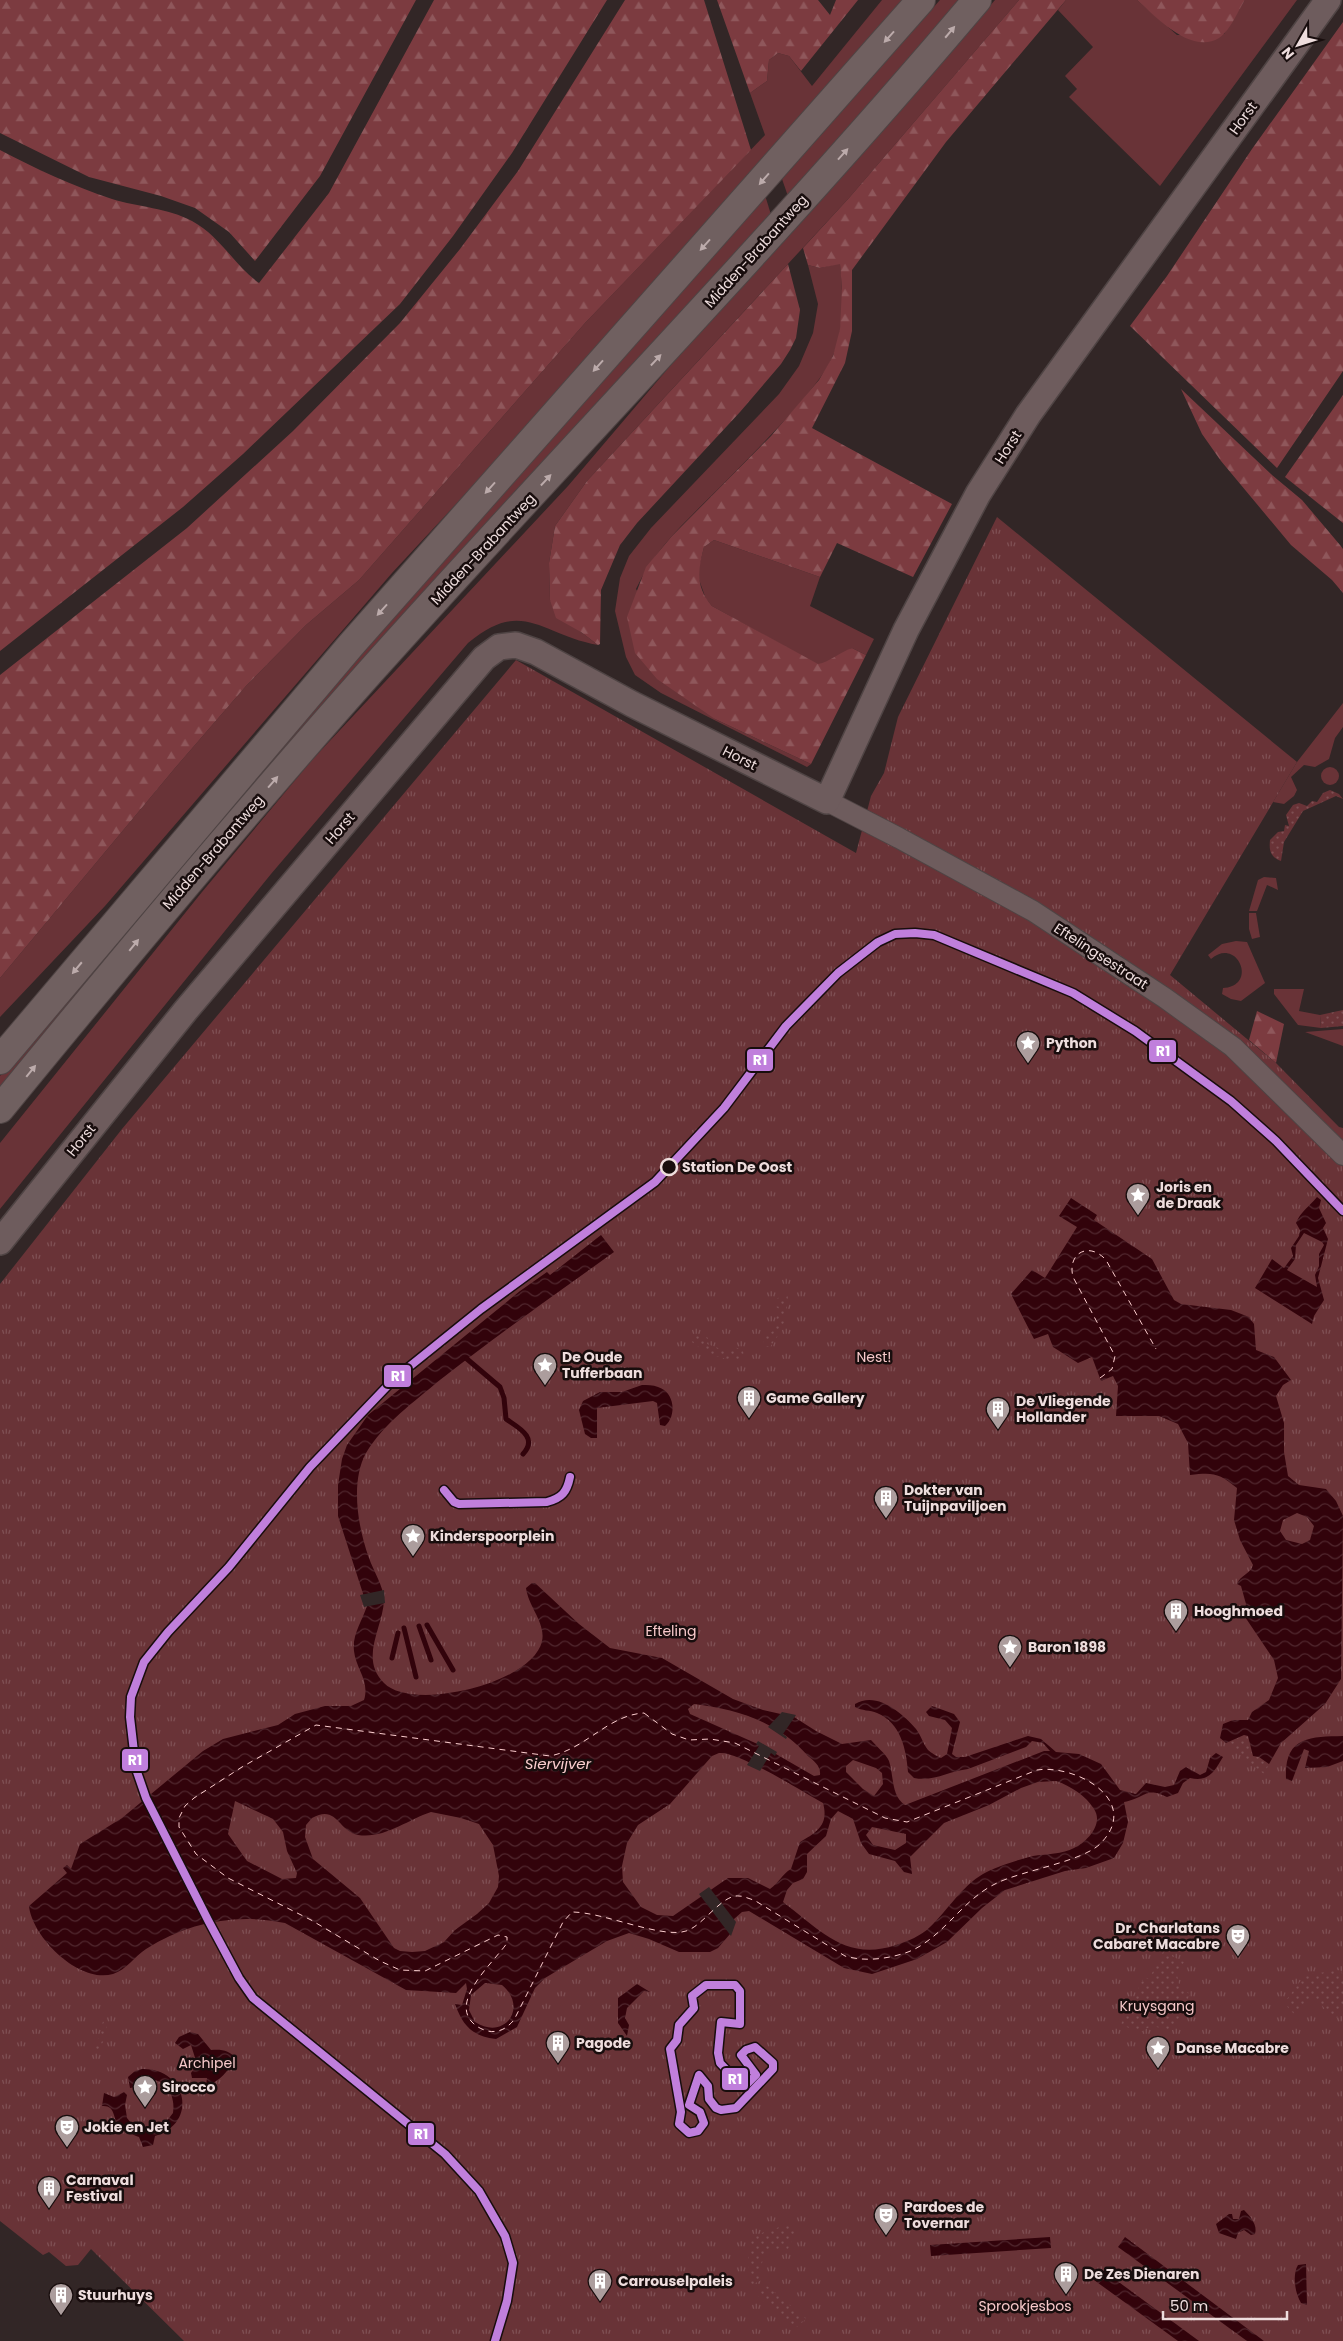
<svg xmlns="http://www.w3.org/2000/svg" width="1343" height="2341" font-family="Poppins,sans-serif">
<defs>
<pattern id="forest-firs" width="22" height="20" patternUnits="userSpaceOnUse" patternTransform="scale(1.25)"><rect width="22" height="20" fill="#7c3b40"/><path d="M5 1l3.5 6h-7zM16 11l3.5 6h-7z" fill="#8f575b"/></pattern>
<pattern id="park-tufts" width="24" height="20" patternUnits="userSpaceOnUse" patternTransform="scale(1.25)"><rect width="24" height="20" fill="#693337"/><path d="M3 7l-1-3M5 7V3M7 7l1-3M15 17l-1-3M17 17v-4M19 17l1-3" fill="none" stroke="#7f5054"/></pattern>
<pattern id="garden-dots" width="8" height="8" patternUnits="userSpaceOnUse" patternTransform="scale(1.25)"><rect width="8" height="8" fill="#693337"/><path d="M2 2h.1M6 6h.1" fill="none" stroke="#7f5054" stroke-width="1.8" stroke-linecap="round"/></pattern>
<pattern id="water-waves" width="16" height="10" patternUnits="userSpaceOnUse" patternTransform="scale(1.25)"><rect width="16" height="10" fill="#32030b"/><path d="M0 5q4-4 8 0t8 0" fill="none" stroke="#50272e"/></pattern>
</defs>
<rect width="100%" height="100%" fill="#322626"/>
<g fill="#693337">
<polygon points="882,0 911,0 537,417 392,573 105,906 0,1017 0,978 175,768 246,686 306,625 359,580 585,323 765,135 750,93 767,81 769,60 778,53 789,56 812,86"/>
<polygon points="940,0 968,0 790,202 782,179"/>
<path d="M 995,0 L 1019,0 L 849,198 L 587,481 L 555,526 L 549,563 L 550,600 L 581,632 L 598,645 C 541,635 523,597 468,643 L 271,874 L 0,1209 L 0,1143 L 202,892 L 312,760 L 568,486 L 739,285 L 904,106 Z"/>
<polygon points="1066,0 1137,0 1177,35 1224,34 1245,0 1297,0 1160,186 1069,97 1077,89 1065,76 1093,47 1058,10"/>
<polygon points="765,195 772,218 0,1094 0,1076 266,747"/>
<path d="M 840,263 C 843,293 845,330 832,358 C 823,377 808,393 794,410 C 767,440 738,469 709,498 C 681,526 653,552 636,589 L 715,719 L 811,764 L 807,767 L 661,693 L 635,675 L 626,657 L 615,611 L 620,578 L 629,556 L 651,528 L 779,394 L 799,366 L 813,333 L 818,304 L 808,265 L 820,268 Z"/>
<polygon points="714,540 820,577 810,606 874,639 866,655 852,648 826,663 818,665 712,606 706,599 697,574 704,547"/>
<polygon points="1343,703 1343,727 1335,738 1329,759 1315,767 1304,765 1291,777 1297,790 1294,796 1284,804 1273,802 1297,762"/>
<circle cx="1330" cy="776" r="9"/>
<polygon points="1264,877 1276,878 1278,890 1267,885 1257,911 1249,911 1258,880"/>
<polygon points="1249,913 1256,913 1260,937 1252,939 1249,929"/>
<path d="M 1236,941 L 1247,942 L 1265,983 L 1241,1001 L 1231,999 L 1222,994 L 1223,988 C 1259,986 1237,936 1211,959 L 1208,955 L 1222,944 Z"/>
<polygon points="1274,989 1304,989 1299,1011 1320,1015 1321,1028 1298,1025 1274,994"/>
<polygon points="1343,1029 1343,1046 1305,1032"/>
</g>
<g fill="url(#forest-firs)">
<polygon points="0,0 416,0 320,176 255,261 229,232 195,208 161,196 89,177 0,133"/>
<path d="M 434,0 L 607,0 L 512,153 L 453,236 L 400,304 L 243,454 L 183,507 L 0,651 L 0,150 C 36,169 73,186 112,199 C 138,207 168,208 192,221 C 220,236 235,266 259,283 L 329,193 Z"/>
<polygon points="625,0 704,0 751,150 585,323 359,580 306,625 246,686 175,768 0,978 0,675 187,528 293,431 400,323 460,249 518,171"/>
<polygon points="717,0 818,0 830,15 836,0 858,0 801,71 789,56 778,53 769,60 767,81 750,93"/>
<path d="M 1019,0 L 1066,0 L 946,142 L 852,270 L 852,331 L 845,363 L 812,428 L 952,504 L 913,577 L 837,543 L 820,577 L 714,540 L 704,547 C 698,570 695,586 712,606 L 818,664 C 830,662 840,652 852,648 L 866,655 L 811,764 L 715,719 L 657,679 L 635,653 L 627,617 L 646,567 L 672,536 L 771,436 L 819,380 L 833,356 L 840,329 L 842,289 L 840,264 L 820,268 L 808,265 L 803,248 L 849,198 Z"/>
<path d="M 1137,0 L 1245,0 C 1238,11 1230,31 1219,38 C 1191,55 1156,17 1137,0 Z"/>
<polygon points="1343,22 1343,371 1277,468 1130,326 1167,276 1252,149"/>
<polygon points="788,264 800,310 796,338 790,350 781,364 740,412 637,523 620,545 601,590 600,644 598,645 581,632 556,618 550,600 549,563 555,526 587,481"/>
<polygon points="1181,389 1272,475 1302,500 1340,545 1343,549 1343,593 1332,580 1291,545 1221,461 1202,434"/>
<polygon points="1343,395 1343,523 1285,477"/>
<polygon points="1257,1011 1284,1024 1276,1063 1249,1040"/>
</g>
<polygon fill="url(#park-tufts)" points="997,517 1297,762 1170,975 1276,1063 1339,1127 1343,1128 1343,2341 184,2341 91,2249 78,2265 66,2266 49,2252 43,2255 0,2221 0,1284 122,1129 516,660 856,853 871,796 884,773 898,717"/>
<g fill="url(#garden-dots)">
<path d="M 1330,790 L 1339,794 L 1343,799 L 1336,796 L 1303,811 L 1284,842 L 1281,861 C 1270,857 1269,850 1270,840 L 1278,832 L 1284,831 L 1285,825 L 1289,826 L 1286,815 L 1293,805 L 1299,803 L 1307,806 L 1312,801 L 1317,802 L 1323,793 Z"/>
<polygon points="1343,1010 1343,1026 1321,1028 1320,1015"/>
<path d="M 784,1294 L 788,1295 C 786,1319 785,1328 770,1347 L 766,1347 L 762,1338 L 766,1331 L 772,1332 L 779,1309 L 775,1306 L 774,1301 Z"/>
<path d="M 701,1334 L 708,1338 L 707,1344 L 729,1352 L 732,1347 L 742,1349 L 745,1357 L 743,1360 C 720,1359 711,1357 692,1342 L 692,1338 Z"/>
<polygon points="1244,1735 1248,1736 1253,1756 1259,1757 1269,1764 1264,1774 1226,1743"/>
<polygon points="1163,1952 1184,1962 1177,1975 1180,1989 1190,1994 1173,2030 1151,2026 1139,2033 1121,2024 1144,1977 1149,1979"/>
<polygon points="1340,1970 1343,1975 1343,2006 1338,2011 1340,2014 1334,2020 1315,1997 1294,2014 1284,2003 1305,1975"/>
<polygon points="103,2021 107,2025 104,2040 97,2053 93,2048 100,2036"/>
<path d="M 787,2225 L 795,2226 L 796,2232 L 788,2249 C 768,2245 757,2261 762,2280 L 751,2285 L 748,2260 L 752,2238 L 766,2231 Z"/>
<polygon points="767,2286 806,2319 797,2327 789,2325 757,2295"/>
</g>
<g fill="url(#water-waves)" fill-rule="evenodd">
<path d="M 1317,1197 L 1321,1200 L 1319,1208 L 1326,1223 L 1323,1228 L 1328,1239 L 1318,1278 L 1324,1300 L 1314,1316 L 1312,1324 L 1255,1288 L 1272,1259 L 1284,1268 L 1293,1256 L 1291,1248 L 1299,1236 L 1300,1230 L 1296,1223 C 1301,1211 1309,1207 1317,1197 ZM 1304,1233 L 1322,1242 L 1324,1245 L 1319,1254 L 1319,1266 L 1315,1275 L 1317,1287 L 1287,1270 L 1295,1259 L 1296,1245 Z"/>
<path d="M 1071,1198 L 1097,1215 L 1094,1220 L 1152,1259 L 1174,1300 L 1181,1304 L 1231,1310 L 1249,1317 L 1254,1324 L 1256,1350 L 1274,1357 L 1291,1380 L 1283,1385 L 1276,1396 L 1284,1423 L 1284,1452 L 1288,1476 L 1299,1485 L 1326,1489 L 1336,1501 L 1343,1516 L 1341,1679 L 1325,1704 L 1281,1743 L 1269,1764 L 1259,1757 L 1253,1756 L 1248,1736 L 1244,1735 L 1226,1743 L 1220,1738 L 1223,1724 L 1233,1720 L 1248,1720 L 1252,1712 L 1269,1700 L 1278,1678 L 1274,1660 L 1243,1614 L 1246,1604 L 1241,1586 L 1237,1584 C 1240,1575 1251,1574 1253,1565 L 1240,1540 L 1234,1520 L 1237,1488 C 1219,1473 1213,1472 1190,1475 L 1188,1443 L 1178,1424 L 1159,1416 L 1116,1416 L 1118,1386 L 1113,1376 L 1101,1381 L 1092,1357 L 1078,1363 L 1053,1347 L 1048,1334 L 1034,1339 L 1011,1294 L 1032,1270 L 1045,1278 L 1077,1227 L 1059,1216 ZM 1297,1513 L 1307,1517 L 1314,1526 L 1310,1540 L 1302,1544 L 1286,1540 L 1280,1531 L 1283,1520 Z"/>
<path d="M 601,1235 L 614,1252 C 556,1294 497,1335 440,1380 C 414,1402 384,1423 366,1453 C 350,1482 358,1528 369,1558 C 373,1570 384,1587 384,1600 C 383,1628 359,1658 384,1683 C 412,1712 533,1684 542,1641 C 546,1623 528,1606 526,1588 L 532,1583 L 535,1583 L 579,1624 L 610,1648 L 662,1658 L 733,1699 L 763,1710 L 794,1717 L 816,1731 L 842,1744 L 871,1740 C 876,1746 886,1754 889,1761 C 894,1776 891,1796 905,1805 L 1044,1751 L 1050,1751 L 1043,1743 L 1032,1741 L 1026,1747 L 968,1769 C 949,1771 934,1782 914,1778 L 908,1772 C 906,1749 901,1723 877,1713 C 870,1710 862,1711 855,1707 L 855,1704 C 877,1691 902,1713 916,1729 C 921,1735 923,1744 928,1750 C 931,1753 937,1756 941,1758 L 947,1754 L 952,1728 L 945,1720 L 929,1716 L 926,1712 L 932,1706 L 954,1714 L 960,1722 L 952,1754 L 956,1757 L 965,1757 L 1028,1736 L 1041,1739 L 1056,1752 L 1079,1754 L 1101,1764 L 1120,1790 L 1136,1794 L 1146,1783 L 1165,1787 L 1174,1785 L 1180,1771 L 1186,1767 L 1200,1775 L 1206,1772 L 1210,1758 L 1216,1753 L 1223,1757 C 1214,1772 1209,1782 1190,1778 L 1183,1783 L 1178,1793 L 1167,1797 C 1145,1786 1146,1798 1124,1802 L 1128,1822 L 1123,1843 L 1114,1858 L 1086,1868 L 1065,1871 L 1005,1890 L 982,1908 L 947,1942 L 917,1959 L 872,1974 L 844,1968 L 749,1911 L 742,1912 L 734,1919 L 730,1934 L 718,1948 L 710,1952 L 679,1952 L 649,1939 L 629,1933 L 607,1941 L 545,1978 L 535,1988 L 517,2027 L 496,2039 C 472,2036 463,2026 455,2004 L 462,2005 L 467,1989 L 466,1983 L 456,1993 L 406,1990 L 285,1923 C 237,1913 188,1922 146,1949 C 135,1956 126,1970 113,1974 C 79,1984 32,1937 29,1906 L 67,1873 L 63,1868 L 67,1865 L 71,1869 L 80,1844 L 122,1818 L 203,1751 L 223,1739 L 278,1725 L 295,1714 L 325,1706 L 351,1706 L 364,1700 C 370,1681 356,1669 354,1651 C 352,1635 362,1621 367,1606 L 338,1516 L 338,1485 L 342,1459 L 347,1445 L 368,1415 L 520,1291 L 547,1272 L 550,1275 ZM 694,1704 C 737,1709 778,1722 808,1756 C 814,1761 821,1766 820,1775 L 814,1776 L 762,1746 L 690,1714 L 688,1709 ZM 719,1753 C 738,1751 803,1792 823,1803 C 829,1825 817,1832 800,1842 L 791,1869 C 782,1874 779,1883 770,1889 L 748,1878 L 728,1878 L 673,1916 L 657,1915 L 641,1907 L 623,1882 L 622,1866 L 627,1843 L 638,1825 L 670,1804 L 712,1756 ZM 853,1760 L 876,1768 L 882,1773 L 883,1784 L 874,1796 L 863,1789 L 846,1772 L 846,1766 ZM 1056,1781 C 1071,1786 1086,1796 1094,1809 C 1104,1824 1087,1842 1074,1848 C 1063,1854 1046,1854 1033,1856 C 1018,1860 997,1866 983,1874 C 962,1886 947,1911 930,1927 C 921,1936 908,1941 896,1945 C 846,1962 820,1930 783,1902 L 787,1890 L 793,1883 L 803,1879 L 807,1872 L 807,1854 L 826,1836 L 831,1819 L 838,1811 L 853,1819 L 861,1843 L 869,1854 L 895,1861 L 904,1872 L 912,1874 L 910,1857 L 944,1823 L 989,1805 L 1021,1788 L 1038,1782 ZM 235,1801 L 273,1819 L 283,1832 L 287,1851 L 297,1873 L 296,1878 L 282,1879 L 247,1861 L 228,1834 ZM 431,1812 L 461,1818 L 479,1824 L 493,1845 L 499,1876 L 498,1887 L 489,1903 L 477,1914 L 455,1930 L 444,1942 L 425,1951 L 412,1952 L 400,1951 L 394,1948 L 360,1898 L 313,1859 L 305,1837 L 306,1825 L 312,1818 C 337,1804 338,1831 358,1835 C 384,1839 407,1820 431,1812 ZM 872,1827 L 906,1834 L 906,1843 L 895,1850 L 873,1845 L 866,1835 ZM 485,1983 L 502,1985 C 529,2008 504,2041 475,2022 L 469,2010 L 471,1995 Z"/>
<path d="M 642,1385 C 647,1385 653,1385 658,1387 C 675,1392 677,1416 665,1426 L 660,1425 L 657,1403 L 653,1401 L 597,1408 L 597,1438 L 591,1438 L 585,1434 L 579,1410 L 583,1401 L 600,1392 L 622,1392 Z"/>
<path d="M 1343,1736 L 1343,1761 L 1327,1767 L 1305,1768 L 1309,1751 L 1304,1749 L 1292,1781 L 1286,1779 C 1284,1736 1310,1737 1343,1736 Z"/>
<polygon points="637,1984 650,1992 644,1991 627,2008 625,2018 629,2025 627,2036 618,2023 618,1998"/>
<path d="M 190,2032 L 198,2034 L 211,2050 C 221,2049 230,2050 236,2059 C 227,2071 221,2081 206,2086 L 207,2078 L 192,2078 L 191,2073 L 197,2064 L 191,2045 L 183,2049 L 175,2043 L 179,2037 Z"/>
<path d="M 142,2069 C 187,2068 199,2123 155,2136 L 153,2145 L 143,2147 L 139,2137 C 131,2134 125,2132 119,2125 C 112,2118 116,2105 102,2106 L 104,2093 L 114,2097 L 124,2092 L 127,2095 L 125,2105 L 127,2118 L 131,2123 L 147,2132 L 162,2127 L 173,2113 C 176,2095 165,2076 144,2080 L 141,2086 L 130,2088 L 128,2077 L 135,2071 Z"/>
<path d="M 1244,2210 C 1250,2216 1258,2225 1255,2234 L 1251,2235 L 1244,2230 L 1238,2233 L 1236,2239 L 1219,2233 L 1216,2224 L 1229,2214 L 1232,2214 L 1233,2219 L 1239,2219 L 1241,2211 Z"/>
<polygon points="1050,2237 1051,2248 931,2256 930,2245"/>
<polygon points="1125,2237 1264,2341 1247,2341 1118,2247"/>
<path d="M 1306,2264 L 1307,2305 L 1301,2303 C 1295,2293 1292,2275 1298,2265 Z"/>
<polygon points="1101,2269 1199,2341 1178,2341 1094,2280"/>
</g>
<g fill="#322626">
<polygon points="384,1590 385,1603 364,1607 360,1595"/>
<polygon points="782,1712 796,1715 783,1734 787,1737 786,1739 768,1727"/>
<polygon points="758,1741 777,1752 775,1756 771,1753 760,1771 747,1765 759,1746 756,1744"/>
<polygon points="709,1887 736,1922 731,1936 699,1894"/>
</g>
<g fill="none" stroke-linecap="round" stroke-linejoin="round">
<g stroke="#32030b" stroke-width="5">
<path d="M 467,1359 L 500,1387 L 504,1398 L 506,1419 C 517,1427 539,1437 523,1454"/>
<polyline points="427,1625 453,1670"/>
<polyline points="419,1626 431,1660"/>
<polyline points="404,1628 416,1677"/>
<polyline points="392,1658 398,1633"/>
</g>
<g stroke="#fdcfd0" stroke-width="1" stroke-dasharray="6 5" stroke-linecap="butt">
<path d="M 1100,1378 L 1112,1369 L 1115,1356 L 1073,1277 C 1067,1253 1089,1241 1106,1260 L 1156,1349"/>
<path d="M 644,1713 L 672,1734 L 689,1740 L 710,1739 L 735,1743 L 885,1818 L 907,1822 L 1037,1770 C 1075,1764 1142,1800 1101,1843 C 1083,1862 1022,1870 995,1884 C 962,1900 942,1939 908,1952 C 888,1959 865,1962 845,1956 L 754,1900 C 749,1899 744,1896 739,1896 C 722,1894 703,1926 686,1931 C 662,1939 603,1912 572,1912 L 563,1922 L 514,2020 C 506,2029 499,2033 487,2031 C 481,2029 475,2026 471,2021 C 452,1998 495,1961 507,1943 L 507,1937 L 498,1935 L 425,1971 L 400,1970 L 380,1961 L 311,1920 L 228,1878 L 196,1854 L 179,1827 L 179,1818 L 185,1806 L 194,1798 L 242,1767 L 316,1725 L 550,1756 C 586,1749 608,1715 644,1713 Z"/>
</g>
<g stroke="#4f4444" stroke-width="22">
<polyline id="minor" points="827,801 899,838 1033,911 1165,998 1233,1047 1343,1155"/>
</g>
<g stroke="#4f4444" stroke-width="28">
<polyline id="tertiary" points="0,1242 186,1010 484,658 499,647 516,645 536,652 632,704 827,801 906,630 978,494 1028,415 1328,0"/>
</g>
<g stroke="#4f4444" stroke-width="30">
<g id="trunk">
<polyline points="0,1060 351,645 921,0"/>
<path d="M 0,1109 C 121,961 243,815 370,672 C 571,447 782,231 977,0"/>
</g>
</g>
<use href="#minor" stroke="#6e5c5d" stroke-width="20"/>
<use href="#tertiary" stroke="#6e5c5d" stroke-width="25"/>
<use href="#trunk" stroke="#706060" stroke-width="28"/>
<g stroke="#180d0d" stroke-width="11">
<g id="rail-1">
<path d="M 444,1490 L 454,1502 L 459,1504 L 547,1502 C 562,1498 567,1492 570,1477"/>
<polygon points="706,1985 735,1985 740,1991 740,2024 721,2022 718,2053 720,2063 741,2085 746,2085 756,2075 741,2055 746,2050 755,2047 773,2063 773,2069 736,2108 721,2110 716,2108 709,2099 708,2086 699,2075 689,2105 700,2112 704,2123 698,2131 689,2133 679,2124 681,2112 670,2049 677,2040 679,2025 694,2008 692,1996"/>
<polyline points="495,2341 507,2301 513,2263 505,2236 479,2191 445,2154 253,1998 239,1978 209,1922 146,1798 136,1769 130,1717 131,1697 144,1662 168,1632 229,1567 310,1467 394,1379 481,1309 655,1182 724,1108 786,1026 838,973 878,942 895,934 915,933 934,935 1073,993 1135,1031 1231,1101 1276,1141 1343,1211"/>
</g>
</g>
<use href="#rail-1" stroke="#c07fdc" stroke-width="8"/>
</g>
<defs><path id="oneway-solid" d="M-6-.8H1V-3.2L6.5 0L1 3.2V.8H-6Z" transform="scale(1.25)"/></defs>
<g fill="#bcabab">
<use href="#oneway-solid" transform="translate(950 32) rotate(-50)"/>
<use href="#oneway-solid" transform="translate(889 37) rotate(132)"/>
<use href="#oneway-solid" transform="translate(843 154) rotate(-48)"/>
<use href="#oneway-solid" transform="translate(764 179) rotate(131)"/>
<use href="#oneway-solid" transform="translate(705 245) rotate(132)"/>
<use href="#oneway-solid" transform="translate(656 360) rotate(-47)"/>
<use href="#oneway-solid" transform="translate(598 366) rotate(132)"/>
<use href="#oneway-solid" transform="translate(546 480) rotate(-47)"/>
<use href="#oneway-solid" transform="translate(490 488) rotate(132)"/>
<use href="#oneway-solid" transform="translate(382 610) rotate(132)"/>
<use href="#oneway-solid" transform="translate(273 782) rotate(-49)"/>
<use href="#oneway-solid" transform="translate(134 945) rotate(-51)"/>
<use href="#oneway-solid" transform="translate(77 968) rotate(130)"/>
<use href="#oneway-solid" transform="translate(31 1071) rotate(-51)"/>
</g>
<defs>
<g id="sight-pin" transform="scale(1.25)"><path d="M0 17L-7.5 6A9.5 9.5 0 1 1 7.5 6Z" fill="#ac9d9d" stroke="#180d0d"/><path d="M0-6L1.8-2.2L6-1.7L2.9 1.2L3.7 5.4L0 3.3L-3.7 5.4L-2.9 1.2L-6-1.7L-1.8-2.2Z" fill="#fff"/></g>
<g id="building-pin" transform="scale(1.25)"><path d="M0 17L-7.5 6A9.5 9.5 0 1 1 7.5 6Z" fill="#ac9d9d" stroke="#180d0d"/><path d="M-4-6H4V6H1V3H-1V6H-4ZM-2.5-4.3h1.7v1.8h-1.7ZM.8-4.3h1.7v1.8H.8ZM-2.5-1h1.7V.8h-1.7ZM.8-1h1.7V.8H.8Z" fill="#fff"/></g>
<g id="theatre-pin" transform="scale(1.25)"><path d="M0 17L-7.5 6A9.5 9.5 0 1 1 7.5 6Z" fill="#ac9d9d" stroke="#180d0d"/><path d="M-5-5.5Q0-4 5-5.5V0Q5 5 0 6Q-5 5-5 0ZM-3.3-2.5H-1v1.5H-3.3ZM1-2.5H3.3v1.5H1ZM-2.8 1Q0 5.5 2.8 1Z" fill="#fff"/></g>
</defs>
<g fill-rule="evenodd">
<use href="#sight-pin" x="1028" y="1043"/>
<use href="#sight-pin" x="1138" y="1195"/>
<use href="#sight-pin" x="545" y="1365"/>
<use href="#building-pin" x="749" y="1398"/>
<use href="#building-pin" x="998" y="1409"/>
<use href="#building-pin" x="886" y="1498"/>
<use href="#sight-pin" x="413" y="1536"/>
<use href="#building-pin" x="1176" y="1611"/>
<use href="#sight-pin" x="1010" y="1647"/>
<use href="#theatre-pin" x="1238" y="1936"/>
<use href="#building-pin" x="558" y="2043"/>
<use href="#sight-pin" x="1158" y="2048"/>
<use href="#sight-pin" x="145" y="2087"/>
<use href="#theatre-pin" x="67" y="2127"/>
<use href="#building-pin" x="49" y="2188"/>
<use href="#theatre-pin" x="886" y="2215"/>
<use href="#building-pin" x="1066" y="2274"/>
<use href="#building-pin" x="600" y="2281"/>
<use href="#building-pin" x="61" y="2295"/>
</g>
<circle fill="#180d0d" stroke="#edd" stroke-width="2.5" cx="669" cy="1167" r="8"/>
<g text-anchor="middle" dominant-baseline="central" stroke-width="5" stroke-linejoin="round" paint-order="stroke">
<g font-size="14" fill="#edd" stroke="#180d0d">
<text transform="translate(1243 118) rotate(-54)">Horst</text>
<text transform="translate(756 251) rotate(-48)">Midden-Brabantweg</text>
<text transform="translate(1008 447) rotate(-57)">Horst</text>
<text transform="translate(483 549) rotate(-47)">Midden-Brabantweg</text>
<text transform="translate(740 758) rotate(27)">Horst</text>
<text transform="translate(340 828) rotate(-49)">Horst</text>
<text transform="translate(213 852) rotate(-49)">Midden-Brabantweg</text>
<text transform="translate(1101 956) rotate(33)">Eftelingsestraat</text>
<text transform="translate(81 1140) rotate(-51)">Horst</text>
</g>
<g font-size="14" font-weight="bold" fill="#edd" stroke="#180d0d" text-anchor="start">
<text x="1046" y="1043">Python</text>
<text x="1156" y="1187">Joris en<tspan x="1156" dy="16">de Draak</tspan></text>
<text x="562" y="1357">De Oude<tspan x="562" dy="16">Tufferbaan</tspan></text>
<text x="766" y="1398">Game Gallery</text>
<text x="1016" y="1401">De Vliegende<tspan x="1016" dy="16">Hollander</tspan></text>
<text x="904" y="1490">Dokter van<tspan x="904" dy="16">Tuijnpaviljoen</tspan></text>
<text x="430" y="1536">Kinderspoorplein</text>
<text x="1194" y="1611">Hooghmoed</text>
<text x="1028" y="1647">Baron 1898</text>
<text x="1220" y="1928" text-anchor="end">Dr. Charlatans<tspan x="1220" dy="16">Cabaret Macabre</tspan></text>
<text x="576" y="2043">Pagode</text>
<text x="1176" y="2048">Danse Macabre</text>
<text x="162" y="2087">Sirocco</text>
<text x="84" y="2127">Jokie en Jet</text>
<text x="66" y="2180">Carnaval<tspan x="66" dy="16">Festival</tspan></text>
<text x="904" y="2207">Pardoes de<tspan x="904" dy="16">Tovernar</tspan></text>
<text x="1084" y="2274">De Zes Dienaren</text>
<text x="618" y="2281">Carrouselpaleis</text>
<text x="78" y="2295">Stuurhuys</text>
</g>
<g font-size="14" font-weight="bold" fill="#edd" stroke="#180d0d" text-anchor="start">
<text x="682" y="1167">Station De Oost</text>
</g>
<g font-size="14" fill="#f7c9ca" stroke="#180d0d">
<text x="874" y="1357">Nest!</text>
<text x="671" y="1631">Efteling</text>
<text x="1157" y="2006">Kruysgang</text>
<text x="207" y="2063">Archipel</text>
<text x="1025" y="2306">Sprookjesbos</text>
</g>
<g font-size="15" font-style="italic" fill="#fdcfd0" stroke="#180d0d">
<text x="558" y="1763">Siervijver</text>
</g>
</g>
<g stroke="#180d0d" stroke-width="2">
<rect x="1148" y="1039" width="29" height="24" rx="5" fill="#c07fdc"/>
<rect x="746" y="1048" width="28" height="24" rx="5" fill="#c07fdc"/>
<rect x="383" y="1364" width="29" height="24" rx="5" fill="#c07fdc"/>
<rect x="121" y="1748" width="28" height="24" rx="5" fill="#c07fdc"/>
<rect x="721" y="2067" width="28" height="24" rx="5" fill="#c07fdc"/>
<rect x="407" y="2122" width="28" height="24" rx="5" fill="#c07fdc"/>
</g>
<g font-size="14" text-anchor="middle" font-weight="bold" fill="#fff">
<text x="1163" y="1056">R1</text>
<text x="760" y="1065">R1</text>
<text x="398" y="1381">R1</text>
<text x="135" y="1765">R1</text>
<text x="735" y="2084">R1</text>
<text x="421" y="2139">R1</text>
</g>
<g transform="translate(1298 45) rotate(231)" stroke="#180d0d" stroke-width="4" paint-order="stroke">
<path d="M0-4L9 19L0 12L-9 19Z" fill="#eedddd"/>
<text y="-8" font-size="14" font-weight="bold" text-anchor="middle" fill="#eedddd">N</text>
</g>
<path d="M1163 2311v8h124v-8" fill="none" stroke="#eedddd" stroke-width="2.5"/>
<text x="1170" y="2311" font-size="15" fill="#eedddd" stroke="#180d0d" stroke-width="4" paint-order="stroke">50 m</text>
</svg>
